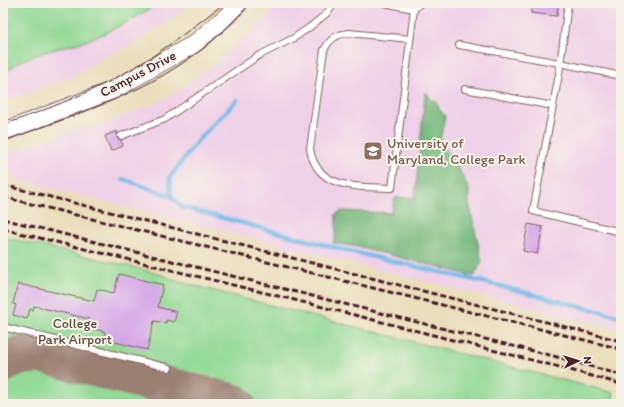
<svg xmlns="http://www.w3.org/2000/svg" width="624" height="407" font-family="Itim,sans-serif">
<rect width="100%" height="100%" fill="#f7f3e8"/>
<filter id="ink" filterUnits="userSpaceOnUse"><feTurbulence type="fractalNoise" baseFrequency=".025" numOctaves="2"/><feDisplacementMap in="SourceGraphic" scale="8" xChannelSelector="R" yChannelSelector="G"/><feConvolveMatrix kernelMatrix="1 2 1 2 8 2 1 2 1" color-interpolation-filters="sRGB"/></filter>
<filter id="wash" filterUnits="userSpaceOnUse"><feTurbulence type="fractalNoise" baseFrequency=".012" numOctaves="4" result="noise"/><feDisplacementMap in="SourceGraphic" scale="16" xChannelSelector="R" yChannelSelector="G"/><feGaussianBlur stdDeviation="0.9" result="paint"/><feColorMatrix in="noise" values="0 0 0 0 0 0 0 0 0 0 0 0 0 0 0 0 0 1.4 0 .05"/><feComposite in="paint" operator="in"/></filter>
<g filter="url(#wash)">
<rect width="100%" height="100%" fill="#e9dfbb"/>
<g fill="#eed0e7">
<polygon points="3,3 191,3 164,25 129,46 103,58 75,76 3,102"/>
<polygon points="279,3 621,3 621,330 13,179 7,164 12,162 8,161 13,159 3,155 87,126 89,130 167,98 219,60"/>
</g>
<g fill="#93da95" stroke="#6e7c60">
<path d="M 3,3 L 96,3 L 104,5 L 105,3 L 159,3 C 137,17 113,31 88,40 C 61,49 23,53 3,75 Z"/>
<polygon points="3,237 129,266 166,276 172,280 614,393 612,401 621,404 3,404"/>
</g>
<polygon fill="#76ba7e" stroke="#606c54" points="425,93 427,93 431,100 436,101 439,109 445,116 440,141 456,164 469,189 469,203 482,262 474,276 358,247 333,243 336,233 336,214 342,211 391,213 395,198 415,197"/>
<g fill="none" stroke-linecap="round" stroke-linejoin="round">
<g stroke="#71b7e8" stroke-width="4.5">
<polyline points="237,100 199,139 170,177 171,196 182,207 340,249 496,285 621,317"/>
<polyline points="123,179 171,196"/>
</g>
<path stroke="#9a7f73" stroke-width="39" d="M 3,364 C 8,355 36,354 46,355 L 236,404"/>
</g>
<g id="blocks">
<g fill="#d2a3e7">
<polygon points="531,3 558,5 557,16 531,13"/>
<polygon points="117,131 117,138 121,140 123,146 111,151 105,136"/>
<polygon points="528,224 543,227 537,254 523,251"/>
<polygon points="119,274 163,285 158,307 177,312 174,322 166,320 166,323 154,321 147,350 103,339 105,332 87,327 89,319 34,306 33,310 30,309 27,319 13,315 16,305 13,304 18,284 94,301 97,289 114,293"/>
</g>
</g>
</g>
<g filter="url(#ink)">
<use href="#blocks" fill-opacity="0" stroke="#82625d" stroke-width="1"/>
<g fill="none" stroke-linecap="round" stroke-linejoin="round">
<g stroke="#82625d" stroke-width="8">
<g id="lane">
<polyline points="384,3 414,9 421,3"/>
<polyline points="568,3 559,74 533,211 621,232"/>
<path d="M 410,39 L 349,33 C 336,34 330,39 324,50 L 310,149 C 317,191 359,186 392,188 L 414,9"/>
<polyline points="459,45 560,63 621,76"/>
<polyline points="465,89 553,106"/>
<polyline points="121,136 165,119 258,56 294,38 310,27 326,14 335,3"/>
<polyline points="3,327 169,368"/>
</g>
</g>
<g stroke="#82625d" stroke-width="19">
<polyline id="secondary" points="3,132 113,90 194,44 228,15 239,3"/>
</g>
<use href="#lane" stroke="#fff" stroke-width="6"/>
<use href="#secondary" stroke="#fff" stroke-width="17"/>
<g stroke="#4a1f2b" stroke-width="1">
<path d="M 3,125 C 56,106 109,86 156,54 C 180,38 202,20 225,3"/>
<path d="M 3,141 C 70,117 139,96 197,53 C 217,39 234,20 251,3"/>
</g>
<g stroke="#4a1f2b" stroke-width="3" stroke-dasharray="6 3" stroke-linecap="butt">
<polyline points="3,185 621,341"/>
<polyline points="3,197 621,349"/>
<polyline points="3,219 441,328 561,358 621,375"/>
<polyline points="3,229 315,305 559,367 621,384"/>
</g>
</g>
</g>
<defs>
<g id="university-square" transform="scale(1)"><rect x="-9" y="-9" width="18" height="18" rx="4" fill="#8d6e63" stroke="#f7f3e8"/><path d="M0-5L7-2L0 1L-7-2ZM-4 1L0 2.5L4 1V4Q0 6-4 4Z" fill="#fff"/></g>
</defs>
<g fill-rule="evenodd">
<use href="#university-square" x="373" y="151"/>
</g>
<g text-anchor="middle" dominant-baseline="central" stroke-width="4" stroke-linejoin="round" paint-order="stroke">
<g font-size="14" fill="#4a1f2b" stroke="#f7f3e8">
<text transform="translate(138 74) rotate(-28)">Campus Drive</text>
</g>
<g font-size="14" fill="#785e54" stroke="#f7f3e8" text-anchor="start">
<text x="387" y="143">University of<tspan x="387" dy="16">Maryland, College Park</tspan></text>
</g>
<g font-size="14" fill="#5c4e46" stroke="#f7f3e8">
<text x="75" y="323">College<tspan x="75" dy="16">Park Airport</tspan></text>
</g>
</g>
<rect width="624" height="407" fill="none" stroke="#f7f3e8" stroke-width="16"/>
<g transform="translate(578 361) rotate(86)" stroke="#f7f3e8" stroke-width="3" paint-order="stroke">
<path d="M0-3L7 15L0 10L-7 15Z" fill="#4a1f2b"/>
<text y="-6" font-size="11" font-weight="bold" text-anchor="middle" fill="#4a1f2b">N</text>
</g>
</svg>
